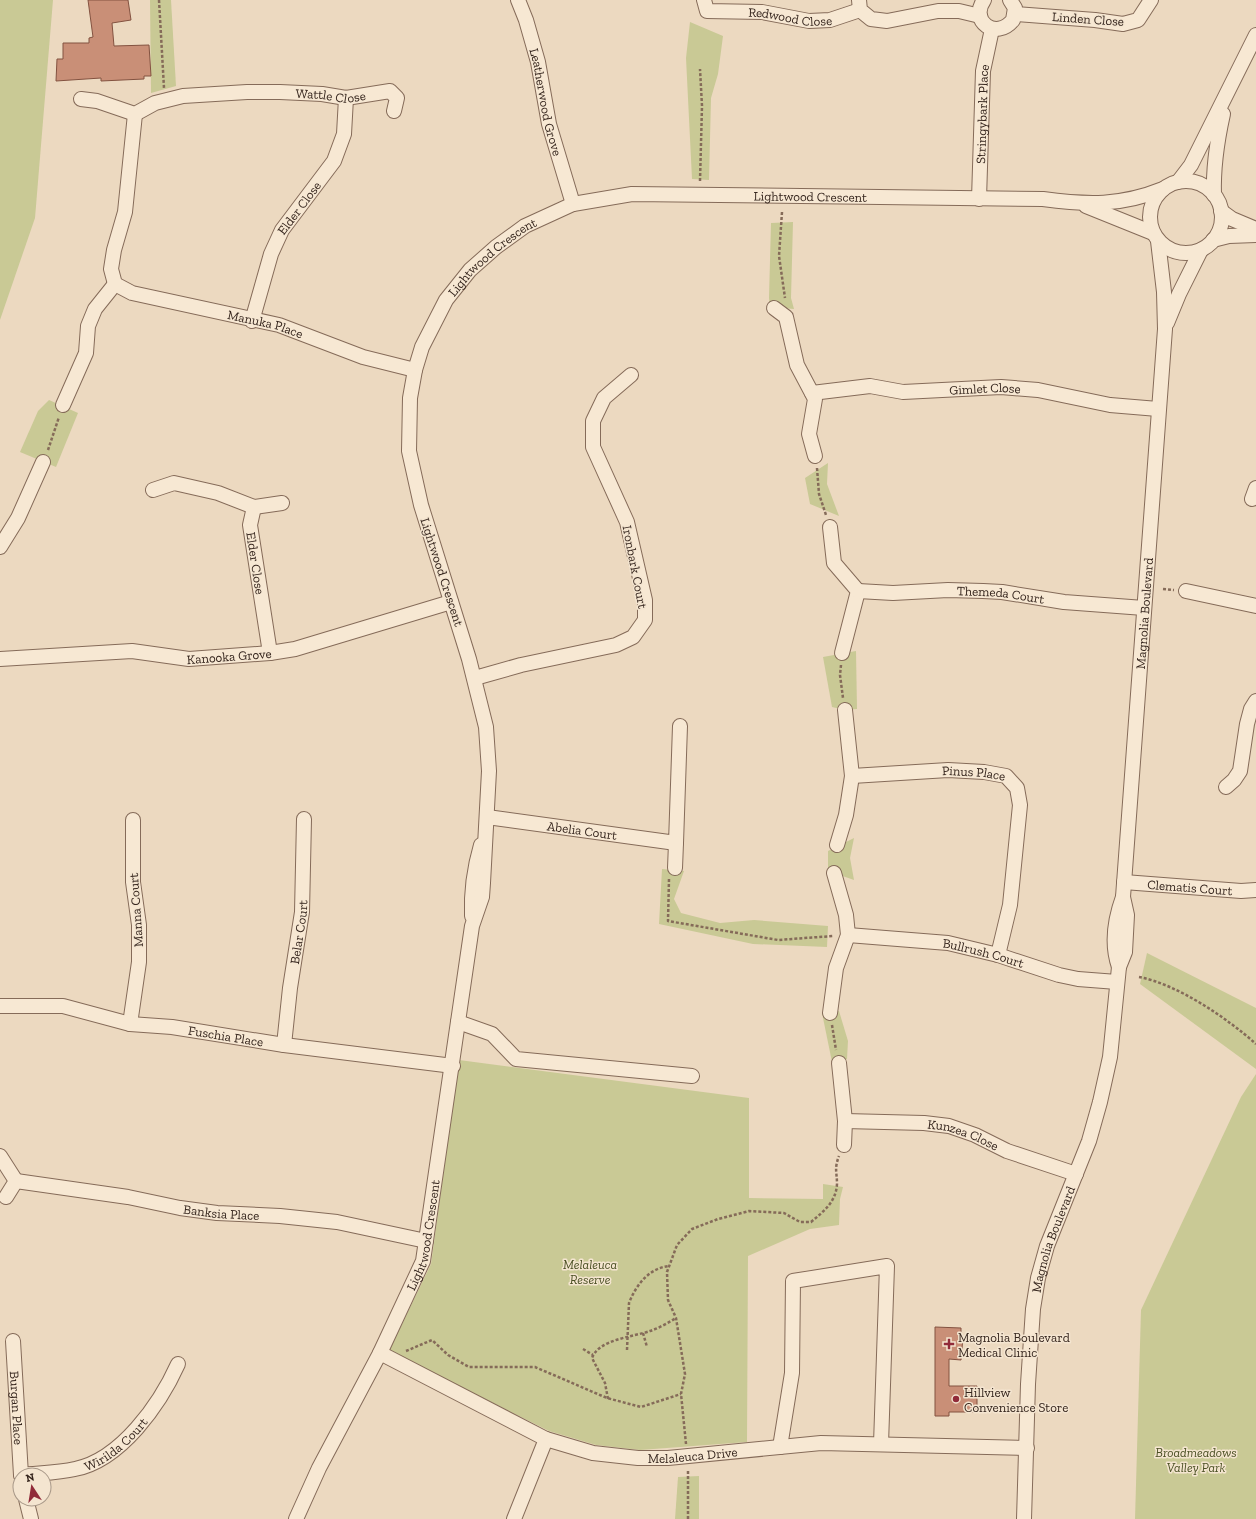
<svg xmlns="http://www.w3.org/2000/svg" width="1256" height="1519" font-family="'Zilla Slab',serif">
<rect width="100%" height="100%" fill="#ecd9c0"/>
<g fill="#c9c995">
<polygon points="0,0 53,0 35,218 0,320"/>
<polygon points="150,0 171,0 176,86 151,93"/>
<polygon points="690,22 723,36 718,74 711,98 709,180 692,179 686,58"/>
<polygon points="793,222 791,298 794,309 770,307 769,298 771,223"/>
<polygon points="49,400 78,413 56,467 20,452 38,411"/>
<polygon points="828,463 827,484 839,516 810,504 805,478"/>
<polygon points="856,651 857,709 845,710 832,707 823,657"/>
<polygon points="854,838 850,858 854,880 834,873 828,868 828,851"/>
<polygon points="662,869 684,871 674,899 681,913 720,923 754,920 828,926 827,947 753,944 659,924"/>
<polygon points="1147,953 1256,1008 1256,1069 1140,984"/>
<polygon points="839,1011 848,1041 847,1059 839,1063 832,1062 822,1013"/>
<polygon points="459,1060 749,1098 749,1198 823,1199 823,1184 843,1187 840,1199 839,1225 810,1229 748,1256 747,1442 640,1450 596,1445 549,1431 389,1351 431,1264"/>
<polygon points="1256,1074 1256,1519 1135,1519 1141,1310 1241,1097"/>
<polygon points="699,1476 699,1519 675,1519 678,1477"/>
</g>
<g fill="#c98f77" stroke="#835240">
<polygon points="88,0 128,0 131,20 112,23 114,46 149,45 151,76 144,76 144,79 101,81 101,78 56,81 57,59 63,59 63,43 89,43 89,38 93,37"/>
<polygon points="935,1327 961,1328 961,1337 963,1337 961,1360 949,1359 949,1386 977,1386 977,1412 949,1412 949,1416 935,1416"/>
</g>
<g fill="none" stroke-linecap="round" stroke-linejoin="round">
<g stroke="#856b59" stroke-width="16">
<g id="minor">
<path id="s1" d="M 518,0 L 526,20 L 538,62 L 549,124 L 573,204"/>
<path id="s2" d="M 704,0 L 707,11 L 762,12 L 809,21 L 830,20 L 860,10"/>
<polyline points="859,0 860,10 871,19 887,21 938,11 959,11 980,16"/>
<path d="M 984,0 C 969,21 996,41 1013,20 L 1015,8 L 1010,0"/>
<polyline points="1015,14 1095,20 1123,24 1138,20 1151,0"/>
<path id="s3" d="M 81,99 L 97,101 L 135,114 L 155,103 L 183,96 L 247,92 L 280,92 L 322,94 L 346,98 L 390,91 L 397,98 L 394,111"/>
<path id="s4" d="M 135,114 L 125,212 L 114,250 L 111,269 L 115,284 L 132,293 L 279,325 L 363,357 L 415,370"/>
<circle cx="1186" cy="217" r="36"/>
<polyline points="1178,182 1191,165 1256,35"/>
<path d="M 1214,195 C 1213,167 1217,141 1223,114"/>
<path id="s5" d="M 979,199 L 983,71 L 992,29"/>
<polyline points="1086,206 1153,233"/>
<polyline points="1221,211 1232,219 1256,229"/>
<polyline points="1213,240 1229,236 1256,235"/>
<polyline points="774,308 786,317 797,365 815,399 809,434 815,456"/>
<path id="s6" d="M 252,321 L 271,254 L 282,230 L 334,161 L 344,134 L 346,98"/>
<polyline points="1167,323 1179,294 1201,250"/>
<path id="s7" d="M 812,393 L 870,386 L 903,392 L 1001,387 L 1038,390 L 1110,405 L 1158,409"/>
<polyline points="63,405 86,353 88,326 95,309 115,284"/>
<path id="s8" d="M 153,490 L 174,483 L 218,493 L 254,507 L 250,525 L 270,653"/>
<polyline points="1252,499 1256,488"/>
<polyline points="254,507 282,503"/>
<polyline points="830,527 834,563 858,591 842,653"/>
<polyline points="0,547 18,518 43,462"/>
<path id="s9" d="M 858,591 L 893,593 L 948,590 L 983,591 L 1002,592 L 1064,602 L 1144,608"/>
<polyline points="1186,591 1256,606"/>
<path id="s10" d="M 0,659 L 132,651 L 189,659 L 270,653 L 295,649 L 451,602"/>
<polyline points="475,678 521,665 616,645 633,637 645,620 645,600 627,522 593,447 593,421 604,398 631,375"/>
<path id="s11" d="M 852,776 L 948,770 L 984,772 L 1006,776 L 1017,788 L 1020,805 L 1010,905 L 998,955"/>
<polyline points="1226,787 1234,780 1240,771 1247,724 1251,709 1256,701"/>
<path id="s12" d="M 487,817 L 676,843 L 680,726"/>
<polyline points="837,845 846,815 852,776 845,710"/>
<polyline points="675,868 676,843"/>
<path id="s13" d="M 1124,882 L 1241,891 L 1256,890"/>
<path d="M 472,916 C 471,891 474,869 481,845"/>
<path id="s14" d="M 848,935 L 948,943 L 998,955 L 1059,975 L 1078,979 L 1117,982"/>
<path id="s15" d="M 1119,967 C 1111,944 1115,919 1123,897 L 1165,329 L 1164,292 L 1158,241"/>
<path id="s16" d="M 0,1006 L 63,1006 L 130,1024 L 172,1027 L 284,1045 L 453,1066"/>
<polyline points="830,1013 836,968 848,935 846,915 834,873"/>
<polyline points="458,1022 492,1034 516,1059 692,1076"/>
<polyline points="130,1024 139,962 139,925 133,882 133,820"/>
<path id="s17" d="M 284,1045 L 290,988 L 302,912 L 304,819"/>
<polyline points="839,1063 845,1121 844,1145"/>
<path id="s18" d="M 845,1121 L 924,1123 L 949,1126 L 975,1135 L 1007,1151 L 1076,1174"/>
<polyline points="0,1156 16,1181 6,1197"/>
<path id="s19" d="M 16,1181 L 128,1197 L 180,1208 L 217,1213 L 280,1216 L 337,1222 L 426,1241"/>
<path id="s20" d="M 13,1341 L 21,1475"/>
<path id="s21" d="M 380,1353 L 546,1439 L 593,1453 L 638,1458 L 668,1458 L 821,1443 L 1027,1448"/>
<polyline points="780,1447 792,1373 793,1281 887,1266 881,1444"/>
<path id="s22" d="M 21,1475 C 39,1473 58,1473 75,1469 C 121,1460 160,1404 178,1364"/>
<polyline points="26,1499 31,1519"/>
<path id="s23" d="M 296,1519 L 319,1468 L 380,1353 L 423,1261 L 472,926 L 482,897 L 483,883 L 489,771 L 486,727 L 469,659 L 421,505 L 409,451 L 410,398 L 415,370 L 422,347 L 446,300 L 470,270 L 496,247 L 525,226 L 573,204 L 632,194 L 1043,199 C 1087,205 1121,206 1163,189"/>
<polyline points="514,1519 546,1439"/>
<path id="s24" d="M 1024,1519 L 1028,1384 L 1033,1309 L 1038,1278 L 1047,1246 L 1089,1141 L 1100,1102 L 1110,1057 L 1119,967 L 1125,952 L 1127,915 L 1123,897"/>
</g>
</g>
<g stroke="#856b59" stroke-width="2.5" stroke-dasharray="3 2" stroke-linecap="butt">
<polyline points="159,0 164,88"/>
<polyline points="700,181 702,106 700,69"/>
<polyline points="782,212 779,256 785,298"/>
<polyline points="48,450 59,417"/>
<polyline points="817,468 819,494 826,515"/>
<polyline points="1163,589 1174,590"/>
<polyline points="841,665 840,675 843,698"/>
<polyline points="669,879 668,921 778,940 833,936"/>
<path d="M 1139,977 C 1177,984 1227,1018 1256,1044"/>
<polyline points="832,1025 836,1050"/>
<polyline points="643,1333 647,1347"/>
<polyline points="583,1349 593,1355"/>
<path d="M 627,1350 L 629,1303 C 636,1285 649,1268 669,1266"/>
<polyline points="406,1351 432,1340 448,1355 469,1367 535,1367 607,1398 641,1407 681,1394"/>
<path d="M 608,1399 L 605,1383 L 592,1358 C 599,1339 633,1337 650,1331 C 659,1328 668,1323 676,1318"/>
<path d="M 686,1444 L 681,1394 L 685,1374 L 676,1318 L 668,1300 L 667,1272 L 677,1245 L 692,1229 L 718,1219 L 749,1211 L 784,1213 L 800,1222 L 811,1222 C 824,1211 836,1202 837,1184 C 837,1172 834,1169 839,1156"/>
<polyline points="688,1519 688,1469"/>
</g>
<use href="#minor" stroke="#f7e8d3" stroke-width="14"/>
</g>
<g fill="#912b39" stroke="#f4e5d0" stroke-width="1.5">
<path d="M947 1338h4v4h4v4h-4v4h-4v-4h-4v-4h4z"/>
<circle cx="956" cy="1399" r="4"/>
</g>
<g text-anchor="middle" dominant-baseline="central" stroke-width="3" stroke-linejoin="round" paint-order="stroke">
<g font-size="13" fill="#35251d" stroke="#f4e5d0">
<text stroke="none"><textPath href="#s2" startOffset="95">Redwood Close</textPath></text>
<text transform="translate(1088 19) rotate(4)">Linden Close</text>
<text stroke="none"><textPath href="#s3" startOffset="256">Wattle Close</textPath></text>
<text stroke="none"><textPath href="#s1" startOffset="106">Leatherwood Grove</textPath></text>
<text stroke="none"><textPath href="#s5" startOffset="85">Stringybark Place</textPath></text>
<text stroke="none"><textPath href="#s23" startOffset="1672">Lightwood Crescent</textPath></text>
<text stroke="none"><textPath href="#s6" startOffset="124">Elder Close</textPath></text>
<text stroke="none"><textPath href="#s23" startOffset="1336">Lightwood Crescent</textPath></text>
<text stroke="none"><textPath href="#s4" startOffset="329">Manuka Place</textPath></text>
<text stroke="none"><textPath href="#s7" startOffset="174">Gimlet Close</textPath></text>
<text stroke="none"><textPath href="#s8" startOffset="163">Elder Close</textPath></text>
<text transform="translate(635 567) rotate(79)">Ironbark Court</text>
<text transform="translate(442 572) rotate(72)">Lightwood Crescent</text>
<text stroke="none"><textPath href="#s9" startOffset="143">Themeda Court</textPath></text>
<text stroke="none"><textPath href="#s15" startOffset="356">Magnolia Boulevard</textPath></text>
<text stroke="none"><textPath href="#s10" startOffset="230">Kanooka Grove</textPath></text>
<text stroke="none"><textPath href="#s11" startOffset="122">Pinus Place</textPath></text>
<text stroke="none"><textPath href="#s12" startOffset="96">Abelia Court</textPath></text>
<text stroke="none"><textPath href="#s13" startOffset="66">Clematis Court</textPath></text>
<text transform="translate(136 910) rotate(-94)">Manna Court</text>
<text stroke="none"><textPath href="#s17" startOffset="114">Belar Court</textPath></text>
<text stroke="none"><textPath href="#s14" startOffset="137">Bullrush Court</textPath></text>
<text stroke="none"><textPath href="#s16" startOffset="229">Fuschia Place</textPath></text>
<text stroke="none"><textPath href="#s18" startOffset="120">Kunzea Close</textPath></text>
<text stroke="none"><textPath href="#s19" startOffset="208">Banksia Place</textPath></text>
<text stroke="none"><textPath href="#s23" startOffset="313">Lightwood Crescent</textPath></text>
<text stroke="none"><textPath href="#s24" startOffset="283">Magnolia Boulevard</textPath></text>
<text stroke="none"><textPath href="#s20" startOffset="67">Burgan Place</textPath></text>
<text stroke="none"><textPath href="#s22" startOffset="103">Wirilda Court</textPath></text>
<text stroke="none"><textPath href="#s21" startOffset="336">Melaleuca Drive</textPath></text>
</g>
<g font-size="13" font-style="italic" fill="#4b5024" stroke="#f4e5d0">
<text x="590" y="1264">Melaleuca<tspan x="590" dy="15">Reserve</tspan></text>
<text x="1196" y="1452">Broadmeadows<tspan x="1196" dy="15">Valley Park</tspan></text>
</g>
<g font-size="13" fill="#35251d" stroke="#f4e5d0" text-anchor="start">
<text x="958" y="1337">Magnolia Boulevard<tspan x="958" dy="15">Medical Clinic</tspan></text>
<text x="964" y="1392">Hillview<tspan x="964" dy="15">Convenience Store</tspan></text>
</g>
</g>
<g transform="translate(32 1487) rotate(348)"><circle r="19" fill="#f4e5d0" stroke="#a89888"/>
<path d="M0-3L7 15L0 10L-7 15Z" fill="#912b39"/>
<text y="-6" font-size="11" font-weight="bold" text-anchor="middle" fill="#35251d">N</text>
</g>
</svg>
